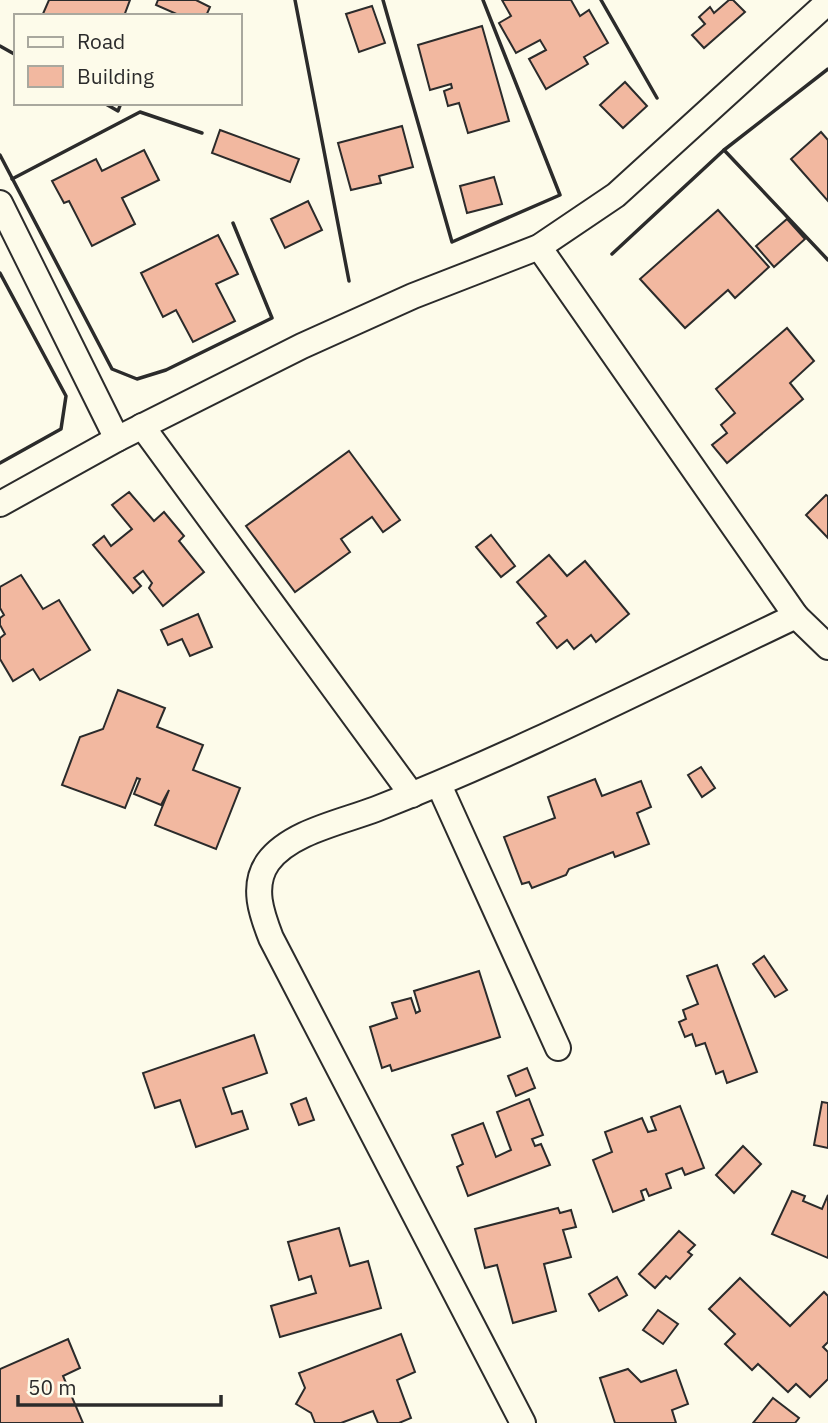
<svg xmlns="http://www.w3.org/2000/svg" width="828" height="1423" font-family="'IBM Plex Sans',sans-serif">
<rect width="100%" height="100%" fill="#fdfbea"/>
<g fill="#f2b8a0" stroke="#2b2b2b" stroke-width="2">
<polygon points="49,0 130,0 124,16 42,16"/>
<polygon points="158,0 196,0 210,7 206,16 181,16 156,5"/>
<polygon points="502,0 571,0 580,16 589,10 608,43 584,57 588,64 546,89 529,59 546,50 540,40 516,53 499,23 511,16"/>
<polygon points="729,0 733,0 745,12 704,48 692,35 705,24 699,17 710,7 714,13"/>
<polygon points="372,6 385,43 359,52 346,14"/>
<polygon points="482,26 509,121 468,133 459,103 448,106 444,91 452,88 451,84 430,90 418,45"/>
<polygon points="625,82 647,106 623,128 600,105"/>
<polygon points="402,126 413,167 379,176 381,183 351,190 338,143"/>
<polygon points="220,130 299,159 290,182 212,153"/>
<polygon points="821,132 828,140 828,201 791,159"/>
<polygon points="144,150 159,180 122,198 135,224 92,246 69,201 64,203 52,181 96,159 102,171"/>
<polygon points="494,177 502,204 467,213 460,186"/>
<polygon points="308,201 322,230 285,248 271,219"/>
<polygon points="718,210 769,267 735,298 728,290 685,328 640,279"/>
<polygon points="787,219 805,239 774,267 756,246"/>
<polygon points="218,235 238,274 216,284 235,321 193,342 176,310 163,317 141,273"/>
<polygon points="787,328 814,361 790,383 803,399 727,463 712,445 727,433 721,425 735,413 716,389"/>
<polygon points="349,451 400,520 383,532 372,517 341,539 350,552 295,592 246,526"/>
<polygon points="129,492 154,521 164,512 184,536 179,541 204,572 163,606 149,588 152,583 143,571 134,578 141,586 133,593 93,545 104,536 111,546 132,529 112,505"/>
<polygon points="826,495 828,496 828,538 806,515"/>
<polygon points="491,535 515,566 501,577 476,547"/>
<polygon points="549,555 567,576 585,561 629,614 596,642 591,635 574,649 567,640 557,648 537,623 546,616 517,582"/>
<polygon points="21,575 43,609 59,600 90,650 40,680 33,669 13,681 0,659 0,638 5,634 0,625 0,618 4,615 0,608 0,587"/>
<polygon points="198,614 212,647 190,656 182,639 168,645 161,630"/>
<polygon points="118,690 165,708 157,727 203,745 193,770 240,788 216,849 155,825 169,790 161,805 134,794 140,779 137,778 125,808 62,785 80,737 103,729"/>
<polygon points="701,767 715,788 702,797 688,775"/>
<polygon points="595,779 602,796 641,781 651,807 637,813 649,844 615,857 613,852 569,869 566,875 532,888 529,882 522,884 504,837 555,818 548,797"/>
<polygon points="764,956 787,990 775,997 753,964"/>
<polygon points="717,965 757,1072 727,1083 723,1071 716,1074 705,1043 696,1046 692,1034 685,1037 679,1022 686,1019 683,1010 698,1004 687,976"/>
<polygon points="479,971 500,1037 392,1071 390,1065 382,1068 370,1027 397,1018 392,1003 411,998 416,1013 420,1011 414,991"/>
<polygon points="254,1035 267,1073 223,1088 232,1114 242,1111 248,1129 196,1147 180,1100 155,1108 143,1073"/>
<polygon points="527,1068 535,1088 516,1096 508,1076"/>
<polygon points="306,1098 314,1120 299,1125 291,1104"/>
<polygon points="529,1099 543,1135 532,1139 535,1146 541,1144 550,1165 468,1196 457,1167 463,1164 452,1135 483,1123 496,1157 511,1150 497,1112"/>
<polygon points="822,1102 828,1103 828,1148 814,1145"/>
<polygon points="680,1106 704,1168 685,1175 682,1168 666,1174 671,1188 649,1196 646,1189 641,1191 644,1200 613,1212 593,1160 612,1152 605,1132 642,1118 648,1132 656,1130 651,1117"/>
<polygon points="743,1146 761,1164 734,1193 716,1175"/>
<polygon points="792,1191 805,1196 803,1201 822,1209 828,1195 828,1258 772,1234"/>
<polygon points="558,1208 560,1213 571,1210 576,1227 563,1230 571,1257 544,1264 556,1311 513,1323 497,1265 485,1268 475,1229"/>
<polygon points="339,1228 350,1266 368,1261 381,1308 280,1337 271,1306 316,1293 311,1276 299,1280 288,1242"/>
<polygon points="679,1231 695,1245 688,1252 692,1255 670,1279 666,1276 655,1288 639,1274"/>
<polygon points="617,1277 627,1295 599,1311 589,1294"/>
<polygon points="740,1278 790,1326 824,1292 828,1296 828,1342 823,1347 828,1352 828,1379 810,1397 796,1384 788,1392 758,1364 752,1370 725,1344 735,1334 709,1309"/>
<polygon points="658,1310 678,1324 663,1344 643,1330"/>
<polygon points="401,1334 415,1372 397,1380 411,1418 399,1423 378,1423 373,1411 341,1423 315,1423 311,1413 296,1404 305,1388 299,1373"/>
<polygon points="68,1339 80,1368 63,1376 83,1423 0,1423 0,1369"/>
<polygon points="628,1369 641,1382 676,1370 688,1404 672,1410 676,1423 615,1423 600,1378"/>
<polygon points="773,1398 799,1418 795,1423 753,1423"/>
</g>
<g fill="none" stroke-linecap="round" stroke-linejoin="round">
<g stroke="#2b2b2b" stroke-width="28">
<g id="street">
<polyline points="0,203 117,439"/>
<polyline points="539,247 796,616 828,647"/>
<polyline points="142,426 412,795"/>
<polyline points="0,504 117,439 302,346 413,296 539,247 616,195 828,2"/>
<polyline points="439,785 558,1048"/>
<path d="M 523,1423 L 271,938 C 262,915 251,886 268,862 C 290,832 342,822 376,809 C 519,753 657,682 796,616"/>
</g>
</g>
<use href="#street" stroke="#fdfbea" stroke-width="24"/>
<g stroke="#2b2b2b" stroke-width="3.5">
<polyline points="295,0 349,281"/>
<polyline points="383,0 452,242 560,195 483,0"/>
<polyline points="601,0 657,98"/>
<polyline points="0,46 16,55"/>
<polyline points="104,103 118,111 121,103"/>
<polyline points="724,150 828,260"/>
<polyline points="0,155 112,369 137,379 166,370 272,318 233,223"/>
<polyline points="12,179 140,112 202,133"/>
<polyline points="612,254 724,150 828,69"/>
<polyline points="0,273 66,396 61,429 0,463"/>
</g>
</g>
<rect x="14" y="14" width="228" height="91" fill="#fdfbea" stroke="#a9a89e" stroke-width="2"/>
<rect x="28" y="37" width="35" height="10" fill="#fdfbea" stroke="#a9a89e" stroke-width="2"/>
<text x="77" y="49" font-size="21" fill="#2b2b2b">Road</text>
<rect x="28" y="66" width="35" height="21" fill="#f2b8a0" stroke="#a9a89e" stroke-width="2"/>
<text x="77" y="84" font-size="21" fill="#2b2b2b">Building</text>
<path d="M18 1395v10h203v-10" fill="none" stroke="#2b2b2b" stroke-width="3.5"/>
<text x="28" y="1395" font-size="21" fill="#2b2b2b" stroke="#fdfbea" stroke-width="5" paint-order="stroke">50 m</text>
</svg>
